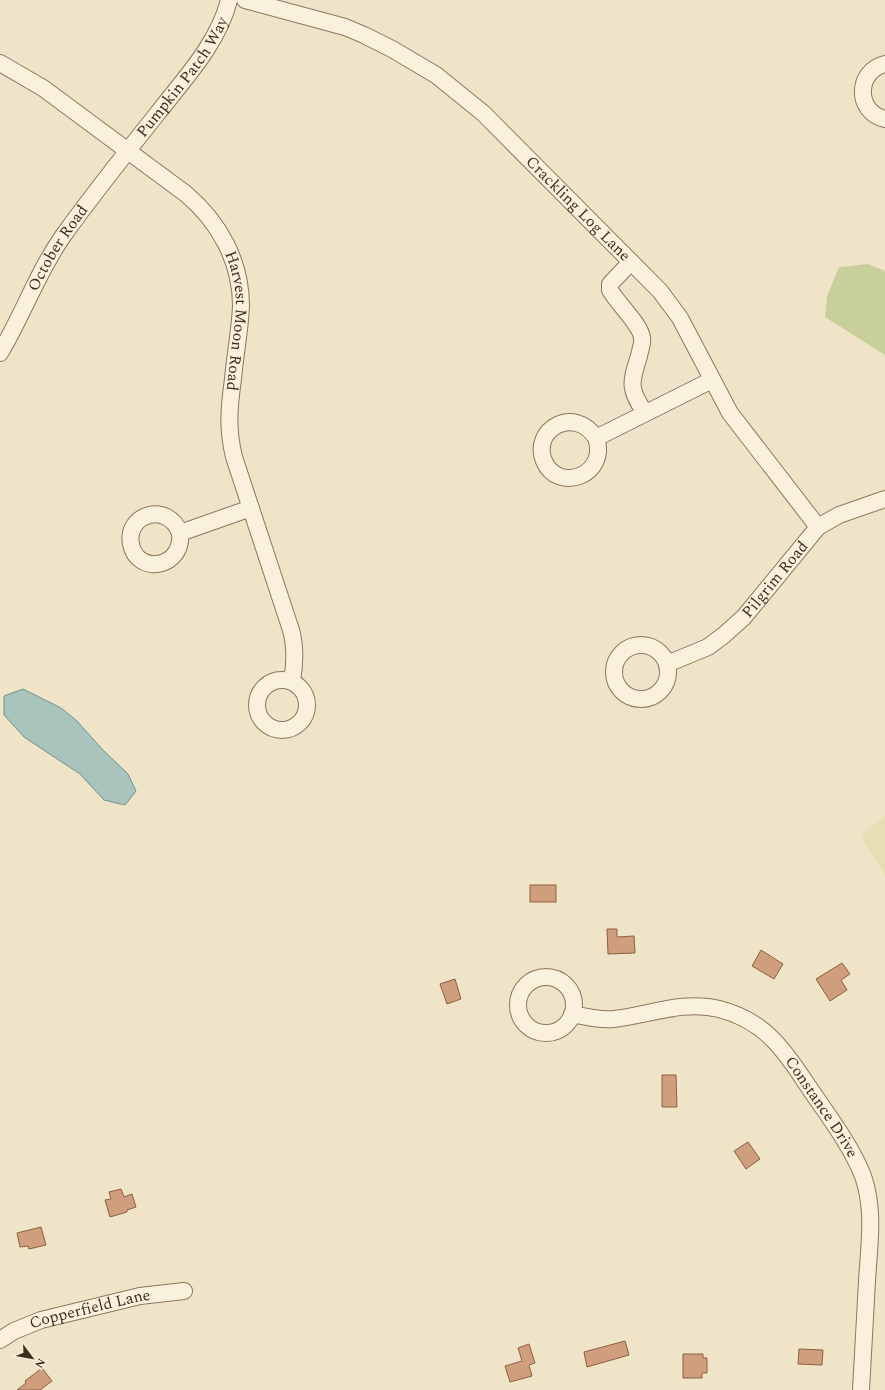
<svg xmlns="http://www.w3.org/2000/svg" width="885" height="1390" font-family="Spectral,serif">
<rect width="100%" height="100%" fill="#f0e4c8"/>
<polygon fill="#e6deb5" points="885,816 885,875 864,842 862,837 863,833"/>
<polygon fill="#c9cf9b" points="868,264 885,271 885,355 825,317 827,296 839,267"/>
<polygon fill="#a9c4bc" stroke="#6f938a" points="23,689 61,708 76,720 103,750 128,774 136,791 125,805 104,800 80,774 24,737 4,715 4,696"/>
<g fill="#cf9f7d" stroke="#8d5f41">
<rect x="530" y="885" width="26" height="17"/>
<polygon points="607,929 617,929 617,937 634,936 635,953 608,954"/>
<polygon points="761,950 783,964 774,979 752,966"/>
<polygon points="842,963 850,974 841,980 847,990 830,1001 816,979"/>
<polygon points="455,979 461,999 447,1004 440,984"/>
<polygon points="662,1075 676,1075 677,1107 662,1107"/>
<polygon points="748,1142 760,1159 746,1169 734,1151"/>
<polygon points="121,1189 124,1197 132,1194 136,1207 127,1210 127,1212 110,1217 105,1200 111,1199 109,1192"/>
<polygon points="41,1227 46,1245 29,1249 28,1246 20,1247 17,1233"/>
<polygon points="625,1341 629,1355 587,1367 584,1352"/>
<polygon points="529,1344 535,1363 529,1365 532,1376 510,1382 505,1366 522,1361 518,1348"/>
<polygon points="799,1349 823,1350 822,1365 798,1364"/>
<polygon points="683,1354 703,1354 703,1358 707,1358 707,1373 702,1373 702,1378 683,1378"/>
<polygon points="42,1368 52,1381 40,1390 17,1390 26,1383 25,1381"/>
</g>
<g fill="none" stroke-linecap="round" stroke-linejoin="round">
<g stroke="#8d765c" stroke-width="18">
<g id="minor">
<path id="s1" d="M 245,0 L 345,27 L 364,35 L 392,49 L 436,75 L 483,113 L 660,291 L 680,318 L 730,413 L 818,527"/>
<path id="s2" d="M 0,63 L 43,88 L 186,194 C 219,222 241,261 241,306 C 240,330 235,355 233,379 C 229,408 227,428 234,457 L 291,630 C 296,648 295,664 292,681"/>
<path d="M 885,64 C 856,71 855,112 885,119"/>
<path d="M 631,262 L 610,284 L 610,290 C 617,303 641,325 642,338 C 643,344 640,350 639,356 C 630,384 629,389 645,413"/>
<path id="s3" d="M 0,353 C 23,315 37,273 63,236 C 93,194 125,154 157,114 C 184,79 218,44 229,0"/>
<path d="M 596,438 C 575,405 531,429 544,461 C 558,494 609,475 596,438 L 712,380"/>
<path d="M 180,533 C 168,501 125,514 131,544 C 137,576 184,568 180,533 L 251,508"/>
<circle cx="641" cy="672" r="27"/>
<path id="s4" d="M 667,664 L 708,647 L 724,635 L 744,617 L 818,527 L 839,515 L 885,499"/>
<circle cx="282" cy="705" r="25"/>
<circle cx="546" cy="1005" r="28"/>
<path id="s5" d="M 572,1014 C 586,1017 600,1020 614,1019 C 648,1015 685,1000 719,1009 C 763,1020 783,1048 806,1083 C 826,1113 850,1143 863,1176 C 875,1210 869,1246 867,1281 C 865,1317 863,1354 861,1390"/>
<path id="s6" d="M 0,1340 L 14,1331 L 41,1320 L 140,1296 L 184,1291"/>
</g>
</g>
<use href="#minor" stroke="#faf1dc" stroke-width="16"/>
</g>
<g text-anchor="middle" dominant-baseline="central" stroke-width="3" stroke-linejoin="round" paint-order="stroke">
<g font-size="16" fill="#3d2e20" stroke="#f7eed8">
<text stroke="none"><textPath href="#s3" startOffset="332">Pumpkin Patch Way</textPath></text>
<text stroke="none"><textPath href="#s1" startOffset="402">Crackling Log Lane</textPath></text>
<text stroke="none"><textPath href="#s3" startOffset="120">October Road</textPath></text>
<text stroke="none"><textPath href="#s2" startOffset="371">Harvest Moon Road</textPath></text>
<text stroke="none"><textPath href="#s4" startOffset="140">Pilgrim Road</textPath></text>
<text stroke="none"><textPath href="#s5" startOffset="295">Constance Drive</textPath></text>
<text stroke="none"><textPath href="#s6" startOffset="96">Copperfield Lane</textPath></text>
</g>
</g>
<g transform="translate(32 1358) rotate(122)" stroke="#f7eed8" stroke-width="3" paint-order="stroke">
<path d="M0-3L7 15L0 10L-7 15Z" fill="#3d2e20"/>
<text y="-6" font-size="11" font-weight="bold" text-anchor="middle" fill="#3d2e20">N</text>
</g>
</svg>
